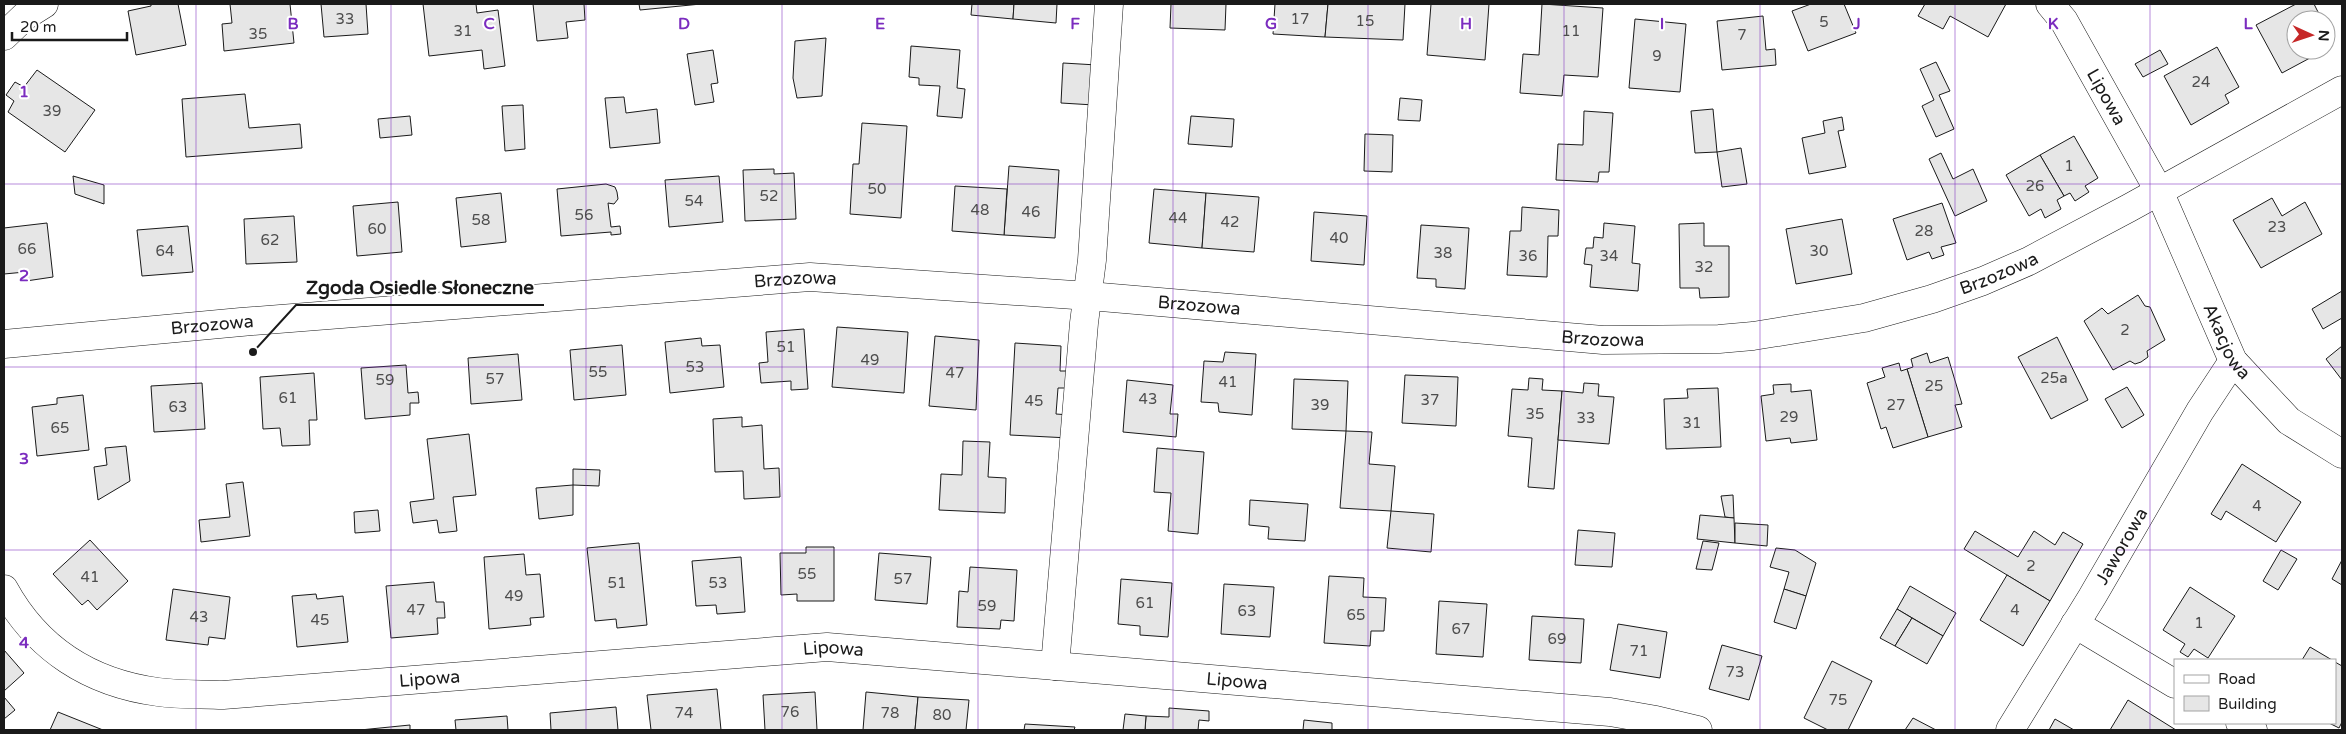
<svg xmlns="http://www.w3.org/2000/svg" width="2346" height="734" font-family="'Varela Round',sans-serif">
<rect width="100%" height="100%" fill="#fff"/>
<g fill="#e6e6e6" stroke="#1a1a1a">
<polygon points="151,4 178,4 186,45 136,55 128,11 151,6"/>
<polygon points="230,4 290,4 294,43 224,51 222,24 232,23"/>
<polygon points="321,4 366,4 368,34 324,37"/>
<polygon points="423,4 476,4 477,13 498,10 505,66 484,69 482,50 429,56"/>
<polygon points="533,4 584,4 585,20 566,22 568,38 537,41"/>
<polygon points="639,4 701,4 640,10"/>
<polygon points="972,4 1014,4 1013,19 971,15"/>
<polygon points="1014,4 1057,4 1056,23 1013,19"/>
<polygon points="1171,4 1226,4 1225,30 1170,28"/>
<polygon points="1275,4 1328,4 1325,37 1273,34"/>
<polygon points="1328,4 1405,4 1403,40 1325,37"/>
<polygon points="1431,4 1489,4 1485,60 1427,55"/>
<polygon points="1542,4 1603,8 1598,77 1564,75 1562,96 1520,93 1523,54 1539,55"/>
<polygon points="1811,4 1844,4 1856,33 1808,51 1792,11"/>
<polygon points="1925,4 2006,4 1988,37 1950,16 1943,29 1918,16"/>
<polygon points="2296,4 2314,4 2322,20 2296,20 2296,50 2323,51 2282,73 2256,25"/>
<polygon points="1763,16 1766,50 1775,49 1776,65 1722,70 1717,21"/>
<polygon points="1635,19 1686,24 1680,92 1629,88"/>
<polygon points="2326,27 2332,37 2326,41"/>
<polygon points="826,38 822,96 797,98 793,78 795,41"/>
<polygon points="911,46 960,50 957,88 965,89 962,118 937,116 940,86 919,85 919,78 909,77"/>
<polygon points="2217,47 2239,87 2225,95 2229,103 2191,125 2164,76"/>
<polygon points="713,50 718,83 711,84 714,102 695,105 687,54"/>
<polygon points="2160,50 2168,64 2143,77 2135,64"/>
<polygon points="1936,62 1950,91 1939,95 1954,129 1936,137 1922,106 1934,100 1920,69"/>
<polygon points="1063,63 1097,65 1094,105 1061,103"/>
<polygon points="37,70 95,110 65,152 8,112 14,101 6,95 15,82 24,87"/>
<polygon points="245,94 249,128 300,124 302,148 186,157 182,99"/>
<polygon points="624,97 626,113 657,109 660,143 610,148 605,98"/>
<polygon points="1400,98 1422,100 1420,121 1398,120"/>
<polygon points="523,105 525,149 505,151 502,106"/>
<polygon points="1713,109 1717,152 1695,153 1691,111"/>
<polygon points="1584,111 1613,113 1609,172 1599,172 1598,182 1556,180 1558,144 1583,145"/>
<polygon points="410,116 412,135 380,138 378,119"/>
<polygon points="1191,116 1234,119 1232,147 1188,144"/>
<polygon points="1842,117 1844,130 1838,131 1846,167 1809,174 1802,138 1825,133 1823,121"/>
<polygon points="862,123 907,126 901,218 850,214 853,164 859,164"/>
<polygon points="1365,134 1393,135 1392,172 1364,171"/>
<polygon points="2074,136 2098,178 2085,186 2089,192 2075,201 2070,193 2064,196 2040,155"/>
<polygon points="1741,148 1747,184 1722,187 1717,152"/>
<polygon points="1941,153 1953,179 1973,169 1987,201 1955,216 1929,159"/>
<polygon points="2040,155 2064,196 2057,200 2061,209 2045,218 2041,209 2029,216 2006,175"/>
<polygon points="1009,166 1059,170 1055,238 1004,235"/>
<polygon points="774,169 774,174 794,173 796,219 745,221 743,170"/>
<polygon points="73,176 104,185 104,204 75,194"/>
<polygon points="719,176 723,222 669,227 665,180"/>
<polygon points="606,184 615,187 617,192 618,199 614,204 608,203 611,227 620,226 621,234 611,235 611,232 561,236 557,189"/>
<polygon points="955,186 1007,189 1004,235 952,231"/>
<polygon points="1154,189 1206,193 1202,248 1149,243"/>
<polygon points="501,193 506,242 461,247 456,198"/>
<polygon points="1206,193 1259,197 1254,252 1202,248"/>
<polygon points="2272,198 2282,216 2305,202 2322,234 2261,268 2233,220"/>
<polygon points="398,202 402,252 357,256 353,206"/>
<polygon points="1942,203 1956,243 1941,247 1944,255 1932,259 1929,252 1907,260 1893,219"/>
<polygon points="1522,207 1559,210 1558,236 1548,236 1547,277 1507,275 1510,231 1521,231"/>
<polygon points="1314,212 1367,216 1364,265 1311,261"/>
<polygon points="294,216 297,262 246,264 244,219"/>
<polygon points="1842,219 1852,274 1796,284 1786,229"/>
<polygon points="47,223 53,277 26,281 25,272 4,274 4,228"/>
<polygon points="1604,223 1635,226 1632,263 1640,264 1638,291 1590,287 1592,265 1584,264 1586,248 1593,248 1594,237 1603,238"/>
<polygon points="1704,223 1704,246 1729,246 1729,297 1700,298 1699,288 1680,288 1679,224"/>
<polygon points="1421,225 1469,228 1465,289 1436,287 1436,279 1417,278"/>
<polygon points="188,226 193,272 142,276 137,230"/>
<polygon points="2342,291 2342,318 2323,329 2312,309"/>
<polygon points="2138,295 2145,306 2150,307 2165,340 2147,351 2148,357 2141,362 2135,364 2130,361 2113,370 2084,321 2102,308 2108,314"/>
<polygon points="837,327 908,332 904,393 832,387"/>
<polygon points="804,329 808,389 791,390 791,381 761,383 759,363 768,362 766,332"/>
<polygon points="935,336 979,340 976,410 929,406"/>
<polygon points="2057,337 2088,400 2051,419 2018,357"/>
<polygon points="701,338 702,346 720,345 724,387 670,393 665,342"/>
<polygon points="1015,343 1061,346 1060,371 1068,371 1067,388 1058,388 1056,414 1070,415 1069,438 1010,435"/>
<polygon points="622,345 626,395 574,400 570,350"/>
<polygon points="2342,346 2342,380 2326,359"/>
<polygon points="1225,352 1256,354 1252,415 1219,412 1218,403 1201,402 1204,361 1223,362"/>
<polygon points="1927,353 1930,363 1948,357 1962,404 1955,405 1962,427 1928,437 1907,369 1913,367 1911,359"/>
<polygon points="518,354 522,400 471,404 468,358"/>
<polygon points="1899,363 1901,371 1907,369 1928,437 1893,448 1886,427 1881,429 1867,383 1885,377 1882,368"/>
<polygon points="406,365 408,393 418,392 419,403 410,403 410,415 365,419 361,368"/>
<polygon points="314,373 317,420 309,420 310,445 282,446 280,428 263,429 260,377"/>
<polygon points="1405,375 1458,377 1456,426 1402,423"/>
<polygon points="1529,378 1543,379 1542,390 1562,391 1554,489 1528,487 1532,438 1508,436 1512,389 1528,390"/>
<polygon points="1294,379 1348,381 1346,431 1292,429"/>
<polygon points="1127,380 1173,385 1170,414 1178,414 1176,437 1123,432"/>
<polygon points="202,383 205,429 154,432 151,386"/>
<polygon points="1584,383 1599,384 1598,396 1614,397 1609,444 1558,440 1562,391 1583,393"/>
<polygon points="1791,384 1791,392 1811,390 1817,440 1791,443 1790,438 1766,441 1761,396 1774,394 1773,385"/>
<polygon points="2127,387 2144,415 2122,428 2105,399"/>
<polygon points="1718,388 1721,447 1666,449 1664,399 1688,398 1687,389"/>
<polygon points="83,395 89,450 37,456 32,407 57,404 57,398"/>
<polygon points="742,417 742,427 762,425 764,469 779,468 780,497 744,499 743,471 715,472 713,419"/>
<polygon points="1346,431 1372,432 1369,464 1395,466 1391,511 1340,508"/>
<polygon points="469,434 476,495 453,497 457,531 439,533 437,520 413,523 410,502 434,499 427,439"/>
<polygon points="963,441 990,442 988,477 1006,478 1005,513 939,510 941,474 962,475"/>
<polygon points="126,446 130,481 98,500 94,467 107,465 105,448"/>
<polygon points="1157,448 1204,452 1198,534 1168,531 1171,493 1154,492"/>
<polygon points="2242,464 2301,502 2276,542 2226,511 2221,520 2211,514"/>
<polygon points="573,469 600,470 599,486 573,485"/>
<polygon points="243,482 250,536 201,542 199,520 230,517 226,484"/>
<polygon points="573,485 573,515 539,519 536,488"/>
<polygon points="1733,495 1734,518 1725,517 1721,496"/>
<polygon points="1250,500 1308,504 1305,541 1268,539 1269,527 1249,525"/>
<polygon points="378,510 380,531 355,533 354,512"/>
<polygon points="1391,511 1434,514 1431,552 1387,548"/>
<polygon points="1700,515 1734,518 1735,543 1697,539"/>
<polygon points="1735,523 1768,525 1767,546 1735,543"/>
<polygon points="1578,530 1615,533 1612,567 1575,565"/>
<polygon points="1975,531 2018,557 2034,531 2055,545 2063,532 2083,544 2050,601 1964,549"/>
<polygon points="90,540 128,581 97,610 88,600 82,605 53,574"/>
<polygon points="1703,541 1719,543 1712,570 1696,569"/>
<polygon points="639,543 647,625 617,628 616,619 595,621 587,548"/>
<polygon points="806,547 834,547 834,601 797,601 797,594 781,595 780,553 806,553"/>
<polygon points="1776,548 1795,550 1816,563 1806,596 1784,589 1789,572 1770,567"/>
<polygon points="2281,550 2297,559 2278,590 2263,581"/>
<polygon points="879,553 931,557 927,604 875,600"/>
<polygon points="524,554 526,575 540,574 544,617 530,618 531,625 489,629 484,557"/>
<polygon points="741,557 745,612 717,614 716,605 696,606 692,561"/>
<polygon points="2342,560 2342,585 2332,579"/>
<polygon points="970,567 1017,570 1014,621 1001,620 1000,629 957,627 959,591 968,592"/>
<polygon points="2007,575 2050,601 2023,646 1980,620"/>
<polygon points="1329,576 1364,578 1363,597 1386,598 1384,631 1371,631 1370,646 1324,643"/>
<polygon points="1121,579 1172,583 1168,637 1140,635 1140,626 1118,624"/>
<polygon points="434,582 436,602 444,602 445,618 437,618 438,634 391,638 386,586"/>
<polygon points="1224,584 1274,587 1270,637 1221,634"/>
<polygon points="1910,586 1956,613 1943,636 1897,609"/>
<polygon points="2190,587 2235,616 2208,658 2194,649 2188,657 2180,652 2185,644 2163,630"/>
<polygon points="173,589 230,597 225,639 209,637 208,645 166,640"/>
<polygon points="1784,589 1806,596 1796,629 1774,622"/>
<polygon points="316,594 317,599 343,596 348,642 297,647 292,596"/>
<polygon points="1439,601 1487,604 1483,657 1436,654"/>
<polygon points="1897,609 1912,618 1895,646 1880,638"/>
<polygon points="1532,616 1584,619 1581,663 1529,660"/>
<polygon points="1912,618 1943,636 1927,664 1895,646"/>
<polygon points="1618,624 1667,632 1660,678 1610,670"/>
<polygon points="1722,645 1762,656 1749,700 1709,689"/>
<polygon points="2310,647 2332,660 2302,660"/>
<polygon points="4,650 24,673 4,691"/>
<polygon points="1832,661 1872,681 1848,730 1828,730 1804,718"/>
<polygon points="2335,662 2342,666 2342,722 2339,728 2329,723 2335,723"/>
<polygon points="717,689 721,730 651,730 647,695"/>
<polygon points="815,692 817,730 765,730 763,695"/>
<polygon points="866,692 918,697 915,730 863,730"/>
<polygon points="4,697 15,710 4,719"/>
<polygon points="918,697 969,700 966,730 915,730"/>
<polygon points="2128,700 2176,730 2110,730"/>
<polygon points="616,707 618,730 551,730 550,713"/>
<polygon points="1169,708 1209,711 1209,721 1199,720 1198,730 1145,730 1146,716 1169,717"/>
<polygon points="58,712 103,730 50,730"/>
<polygon points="1125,714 1146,716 1145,730 1123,730"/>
<polygon points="507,716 508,730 456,730 455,720"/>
<polygon points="1913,718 1936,730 1905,730"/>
<polygon points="2055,719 2074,730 2049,730"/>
<polygon points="1304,720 1332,723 1332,730 1303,730"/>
<polygon points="1025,724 1075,727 1074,730 1024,730"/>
<polygon points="410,725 410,730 360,730"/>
</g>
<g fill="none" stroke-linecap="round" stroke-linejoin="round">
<g stroke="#1a1a1a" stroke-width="29">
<g id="street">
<path id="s1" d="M 2050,4 L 2064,21 L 2159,191 L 2233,361 L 2289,421 L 2342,454"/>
<polyline points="4,36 25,16 44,4"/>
<path id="s2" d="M 4,344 L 241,322 L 810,277 L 1089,296 L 1603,340 L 1719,339 L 1753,336 L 1864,318 L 1932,299 L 1983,281 L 2029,261 L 2129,208 L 2342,90"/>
<path id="s3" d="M 4,589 C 37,649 90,683 158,692 C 179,695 201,694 223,695 L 827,647 L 1610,712 L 1656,720 L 1698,730"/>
<polyline points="2075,624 2175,684"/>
<polyline points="1055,666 1084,323 1092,260 1109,4"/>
<polyline points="2240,723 2253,730"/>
<path id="s4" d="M 2010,730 L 2092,597 L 2200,411 L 2233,361"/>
</g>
</g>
<use href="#street" stroke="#fff" stroke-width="28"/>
</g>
<path fill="none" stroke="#7b2cbf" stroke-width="1" stroke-opacity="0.55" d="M 196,4 L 196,730M 391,4 L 391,730M 586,4 L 586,730M 782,4 L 782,730M 978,4 L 978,730M 1173,4 L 1173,730M 1368,4 L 1368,730M 1564,4 L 1564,730M 1760,4 L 1760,730M 1955,4 L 1955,730M 2150,4 L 2150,730M 4,184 L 2342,184M 4,367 L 2342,367M 4,550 L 2342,550"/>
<g text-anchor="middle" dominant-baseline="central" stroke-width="4" stroke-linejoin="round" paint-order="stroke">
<g font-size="15" fill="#4d4d4d">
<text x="345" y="19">33</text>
<text x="1300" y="19">17</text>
<text x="1365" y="21">15</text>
<text x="1824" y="22">5</text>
<text x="463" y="31">31</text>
<text x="1571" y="31">11</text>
<text x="258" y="34">35</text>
<text x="1742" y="35">7</text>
<text x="1657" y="56">9</text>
<text x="2201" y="82">24</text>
<text x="52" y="111">39</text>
<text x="2069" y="166">1</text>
<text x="2035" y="186">26</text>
<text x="877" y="189">50</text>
<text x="769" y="196">52</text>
<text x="694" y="201">54</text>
<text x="980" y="210">48</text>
<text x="1031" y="212">46</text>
<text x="584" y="215">56</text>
<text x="1178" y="218">44</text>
<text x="481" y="220">58</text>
<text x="1230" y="222">42</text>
<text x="2277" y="227">23</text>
<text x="377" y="229">60</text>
<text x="1924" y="231">28</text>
<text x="1339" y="238">40</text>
<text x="270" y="240">62</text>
<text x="27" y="249">66</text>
<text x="165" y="251">64</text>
<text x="1819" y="251">30</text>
<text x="1443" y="253">38</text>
<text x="1528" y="256">36</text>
<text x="1609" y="256">34</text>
<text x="1704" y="267">32</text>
<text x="2125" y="330">2</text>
<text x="786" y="347">51</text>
<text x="870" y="360">49</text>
<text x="695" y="367">53</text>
<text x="598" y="372">55</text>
<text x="955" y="373">47</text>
<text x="2054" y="378">25a</text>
<text x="495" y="379">57</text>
<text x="385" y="380">59</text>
<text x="1228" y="382">41</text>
<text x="1934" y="386">25</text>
<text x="288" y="398">61</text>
<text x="1148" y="399">43</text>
<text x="1430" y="400">37</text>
<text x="1034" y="401">45</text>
<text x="1320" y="405">39</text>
<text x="1896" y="405">27</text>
<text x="178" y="407">63</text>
<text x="1535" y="414">35</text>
<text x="1789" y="417">29</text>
<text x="1586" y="418">33</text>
<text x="1692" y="423">31</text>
<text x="60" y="428">65</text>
<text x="2257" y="506">4</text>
<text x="2031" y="566">2</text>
<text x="807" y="574">55</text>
<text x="90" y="577">41</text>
<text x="903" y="579">57</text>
<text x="617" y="583">51</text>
<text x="718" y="583">53</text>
<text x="514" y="596">49</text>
<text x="1145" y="603">61</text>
<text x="987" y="606">59</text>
<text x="416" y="610">47</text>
<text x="2015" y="610">4</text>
<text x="1247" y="611">63</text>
<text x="1356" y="615">65</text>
<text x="199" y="617">43</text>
<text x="320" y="620">45</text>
<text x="2199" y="623">1</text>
<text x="1461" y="629">67</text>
<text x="1557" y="639">69</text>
<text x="1639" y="651">71</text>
<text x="1735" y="672">73</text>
<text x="1838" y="700">75</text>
<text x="790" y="712">76</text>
<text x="684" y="713">74</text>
<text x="890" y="713">78</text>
<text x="942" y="715">80</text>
</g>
<g font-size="18" fill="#1a1a1a" stroke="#fff">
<text stroke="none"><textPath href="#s1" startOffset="109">Lipowa</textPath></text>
<text stroke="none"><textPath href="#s2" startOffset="2009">Brzozowa</textPath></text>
<text stroke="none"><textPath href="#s2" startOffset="794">Brzozowa</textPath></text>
<text stroke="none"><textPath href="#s2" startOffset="1199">Brzozowa</textPath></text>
<text stroke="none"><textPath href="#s2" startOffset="209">Brzozowa</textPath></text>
<text stroke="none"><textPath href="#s2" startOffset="1604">Brzozowa</textPath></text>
<text stroke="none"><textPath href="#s1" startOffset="382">Akacjowa</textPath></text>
<text stroke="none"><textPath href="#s4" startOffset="215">Jaworowa</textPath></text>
<text stroke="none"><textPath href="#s3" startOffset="870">Lipowa</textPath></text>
<text stroke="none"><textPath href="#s3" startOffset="465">Lipowa</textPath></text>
<text stroke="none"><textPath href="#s3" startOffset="1275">Lipowa</textPath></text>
</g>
</g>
<g font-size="16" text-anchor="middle" font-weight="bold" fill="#7b2cbf" stroke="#fff" stroke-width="4" stroke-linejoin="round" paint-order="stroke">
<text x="293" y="29">B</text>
<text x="489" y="29">C</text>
<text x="684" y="29">D</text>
<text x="880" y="29">E</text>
<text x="1075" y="29">F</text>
<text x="1271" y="29">G</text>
<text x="1466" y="29">H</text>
<text x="1662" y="29">I</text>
<text x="1857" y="29">J</text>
<text x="2053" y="29">K</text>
<text x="2248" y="29">L</text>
<text x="24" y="97">1</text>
<text x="24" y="281">2</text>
<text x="24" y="464">3</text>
<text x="24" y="648">4</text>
</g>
<path fill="none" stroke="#1a1a1a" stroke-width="2" d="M253 352L296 305H544"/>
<circle fill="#1a1a1a" stroke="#fff" stroke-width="2" cx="253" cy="352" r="5"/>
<g font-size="19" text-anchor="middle" font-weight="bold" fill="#1a1a1a" stroke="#fff" stroke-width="4" stroke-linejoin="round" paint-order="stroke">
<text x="420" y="294">Zgoda Osiedle Słoneczne</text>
</g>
<rect width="2346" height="734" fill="none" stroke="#1a1a1a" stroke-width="10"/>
<rect x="2174" y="659" width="162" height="65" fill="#ffffff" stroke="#a3a3a3"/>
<rect x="2184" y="675" width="25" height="8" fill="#ffffff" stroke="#a3a3a3"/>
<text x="2218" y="684" font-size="15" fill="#1a1a1a">Road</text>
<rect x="2184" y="696" width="25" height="15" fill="#e6e6e6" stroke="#a3a3a3"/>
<text x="2218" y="709" font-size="15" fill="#1a1a1a">Building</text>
<g transform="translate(2311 35) rotate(93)"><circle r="24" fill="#ffffff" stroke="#a3a3a3"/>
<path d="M0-4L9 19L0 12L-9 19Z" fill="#c62828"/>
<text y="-8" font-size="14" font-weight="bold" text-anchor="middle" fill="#1a1a1a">N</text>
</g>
<path d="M12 32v8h115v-8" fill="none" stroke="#1a1a1a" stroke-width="2.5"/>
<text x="20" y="32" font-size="15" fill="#1a1a1a" stroke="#ffffff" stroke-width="4" paint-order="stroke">20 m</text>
</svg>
